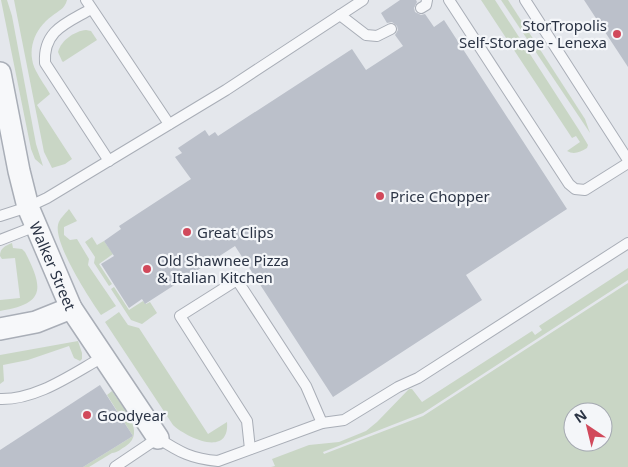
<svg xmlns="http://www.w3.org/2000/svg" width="628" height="467" font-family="'Noto Sans',sans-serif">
<rect width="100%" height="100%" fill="#e4e7ec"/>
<g fill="#c9d6c5" fill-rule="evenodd">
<polygon points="1,0 7,0 12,16 36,144 43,166 35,159 31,149"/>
<path d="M 14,0 L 67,0 C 65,9 58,11 52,16 C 34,29 26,51 36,71 C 40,79 46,87 50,94 L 37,105 L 72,159 L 65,164 L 52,168 L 44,152 Z"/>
<path d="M 481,0 L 495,0 L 579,130 L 588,145 L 587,148 C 580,152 574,155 567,151 L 580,142 L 576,136 L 572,138 Z"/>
<polygon points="501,0 508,0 585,119 590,133"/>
<path d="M 86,30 L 91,31 L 97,40 L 63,62 L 62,61 L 58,52 C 61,40 75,31 86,30 Z"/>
<path d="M 69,209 L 77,221 L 64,227 L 64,235 L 70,240 L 77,239 L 89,259 L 88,265 L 116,306 L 101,315 C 89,298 54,244 58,225 C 59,219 65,214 69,209 Z"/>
<polygon points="92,237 97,245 104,241 113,254 99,264 112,284 109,286 94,263 95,257 85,242"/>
<path d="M 12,243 L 13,248 L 22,249 L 25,252 C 44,289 45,304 0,311 L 0,300 L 20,298 L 15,258 L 2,259 L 0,256 C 0,248 5,246 12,243 Z"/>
<path d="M 628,268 L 628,280 L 423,413 L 323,452 L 324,454 L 423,416 L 628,283 L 628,467 L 271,467 L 275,466 L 272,459 L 309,445 L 339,442 L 366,431 L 377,422 L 409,389 L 412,389 L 422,402 L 532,331 L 535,335 L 542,330 L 539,326 ZM 573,412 L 603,412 L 603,442 L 573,442 Z"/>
<polygon points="114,287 129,310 143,301 146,304 150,302 157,313 142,324 131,320 111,289"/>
<path d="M 119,312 L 128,325 L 139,328 L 208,434 L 227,422 C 230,458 187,438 173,425 L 105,322 Z"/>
<polygon points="78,341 82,353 82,359 80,361 74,358 69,346 28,360 3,365 4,381 0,384 0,355"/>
<path d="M 112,391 C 122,407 147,432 126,446 C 121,449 117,453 112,453 L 89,467 L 83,467 L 133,436 L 107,395 Z"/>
</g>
<g fill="#bbc0ca">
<polygon points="400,0 416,0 417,2 414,8 415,12 421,15 425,14 434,27 444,20 567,209 466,275 482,300 333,397 235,246 145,304 142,299 129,308 101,264 114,256 104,241 121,229 119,226 191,179 175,157 182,153 178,148 205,130 209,136 215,132 218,136 352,49 366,70 403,46 395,35 398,30 397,26 392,22 387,23 381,13"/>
<polygon points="584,0 628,0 628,67"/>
<polygon points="100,385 133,436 83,467 0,467 0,450"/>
</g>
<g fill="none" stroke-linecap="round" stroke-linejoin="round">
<g stroke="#a9aeb7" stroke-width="12">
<g id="lane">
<polyline points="86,0 169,124"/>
<polyline points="449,0 569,184 575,189 585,190 628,163"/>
<polyline points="525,0 628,160"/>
<polyline points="421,8 426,5 427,0"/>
<path d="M 91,9 C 67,23 43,30 45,63 L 109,161"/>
<polyline points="340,15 366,35 377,36 391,29"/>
<polyline points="0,216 28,207 47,198 226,90 363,0"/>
<polyline points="0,240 36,226"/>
<path d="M 0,399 C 37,400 72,374 103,357"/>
<polyline points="250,449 247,421 180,316 237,280 306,386 322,423"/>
<path d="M 115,467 L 158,438 C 179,452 192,459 218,461 L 322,423 L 344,420 L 398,387 L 418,378 L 628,243"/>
</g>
</g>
<g stroke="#a9aeb7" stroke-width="24">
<g id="street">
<path id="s1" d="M 0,73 L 19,171 L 28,207 L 71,308 L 158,438"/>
<polyline points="0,329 36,322 71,308"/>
</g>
</g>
<use href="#lane" stroke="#f7f8fa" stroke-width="10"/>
<use href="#street" stroke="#f7f8fa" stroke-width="21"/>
</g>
<g fill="#d1495b" stroke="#f4f6f9" stroke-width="2">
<circle cx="617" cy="34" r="5"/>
<circle cx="380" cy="196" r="5"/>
<circle cx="187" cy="232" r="5"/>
<circle cx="147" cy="269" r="5"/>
<circle cx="87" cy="415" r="5"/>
</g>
<g text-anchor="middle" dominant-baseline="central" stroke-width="4.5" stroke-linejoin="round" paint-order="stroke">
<g font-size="15" fill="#2b3445" stroke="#f4f6f9" text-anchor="start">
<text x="607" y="25" text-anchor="end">StorTropolis<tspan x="607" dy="17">Self-Storage - Lenexa</tspan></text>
<text x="390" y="196">Price Chopper</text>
<text x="197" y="232">Great Clips</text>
<text x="157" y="260">Old Shawnee Pizza<tspan x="157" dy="17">&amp; Italian Kitchen</tspan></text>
<text x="97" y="415">Goodyear</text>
</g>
<g font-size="15" fill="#2b3445" stroke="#f4f6f9">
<text stroke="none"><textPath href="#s1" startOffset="201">Walker Street</textPath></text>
</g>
</g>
<g transform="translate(588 427) rotate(325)"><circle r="24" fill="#f4f6f9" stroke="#a4a8b1"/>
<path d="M0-4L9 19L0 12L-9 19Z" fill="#d1495b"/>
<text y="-8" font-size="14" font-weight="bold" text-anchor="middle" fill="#2b3445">N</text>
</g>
</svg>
